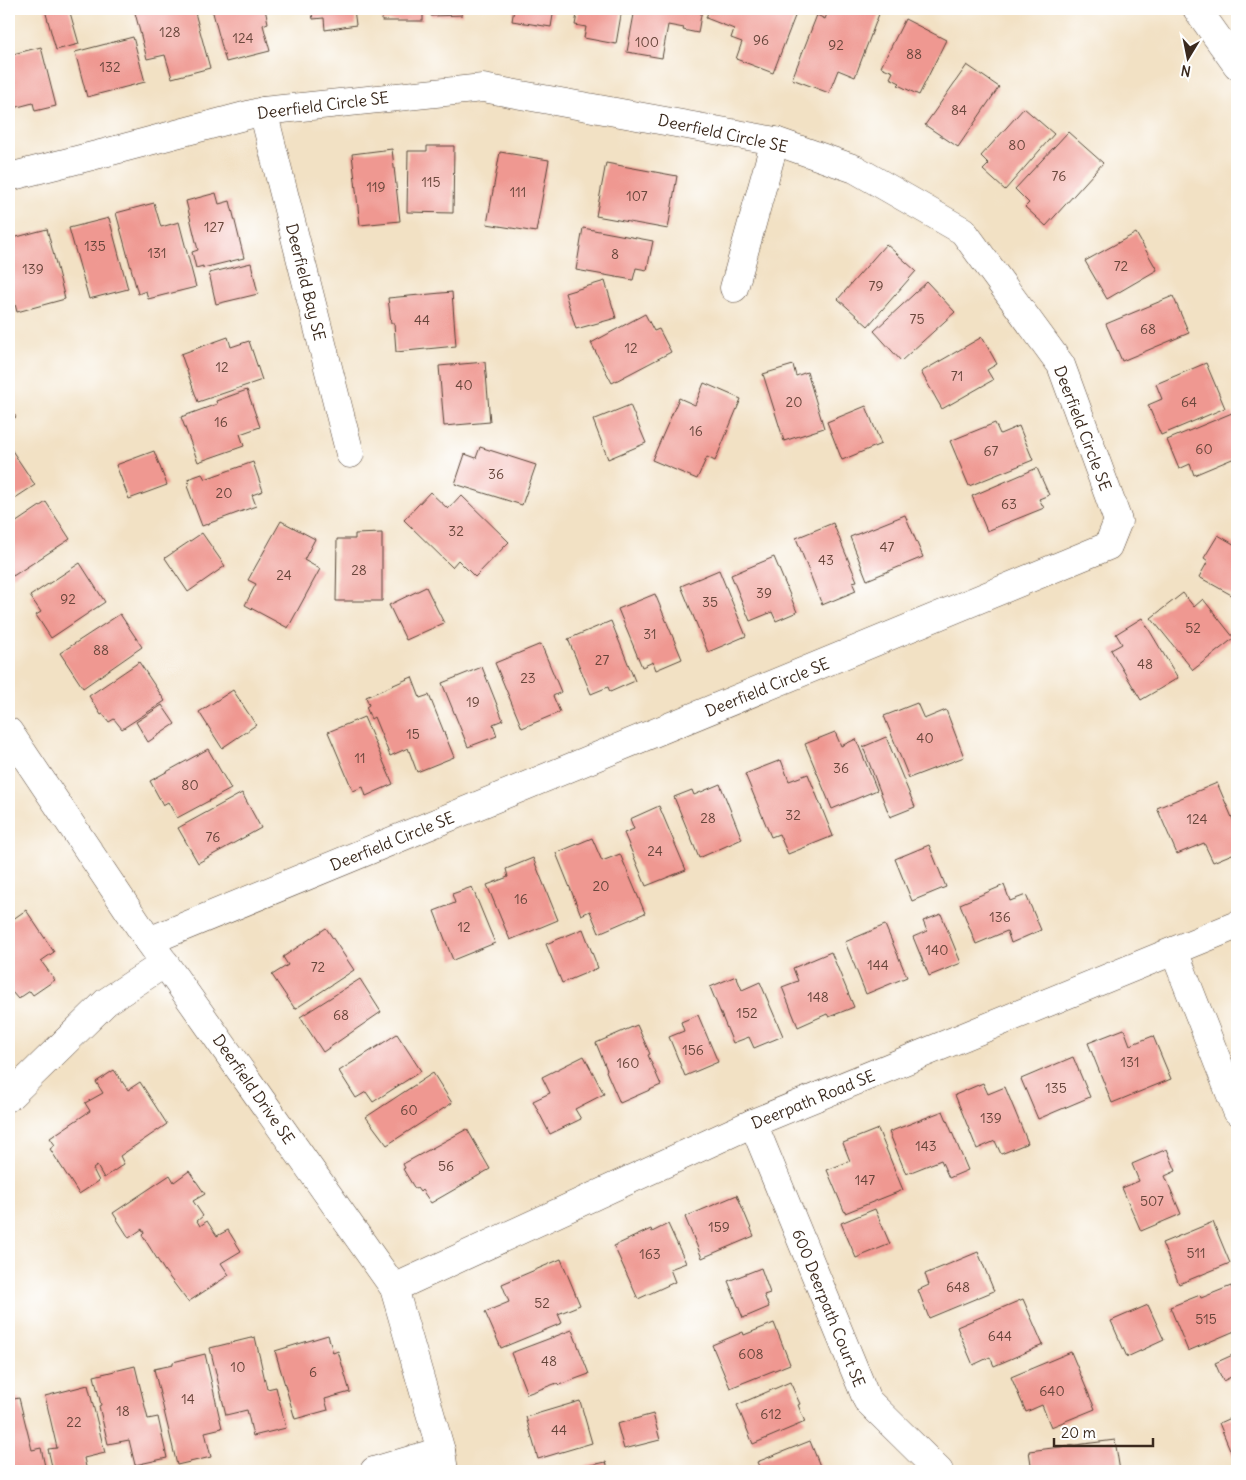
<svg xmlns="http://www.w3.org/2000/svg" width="1246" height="1480" font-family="Delius,sans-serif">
<rect width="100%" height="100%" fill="#fff"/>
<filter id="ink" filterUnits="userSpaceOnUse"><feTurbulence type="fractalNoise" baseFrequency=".02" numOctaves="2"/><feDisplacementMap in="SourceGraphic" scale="10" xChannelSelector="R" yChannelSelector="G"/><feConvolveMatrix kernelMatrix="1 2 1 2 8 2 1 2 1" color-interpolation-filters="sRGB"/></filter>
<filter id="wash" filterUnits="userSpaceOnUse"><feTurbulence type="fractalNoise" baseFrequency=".0096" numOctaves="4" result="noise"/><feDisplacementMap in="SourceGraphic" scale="20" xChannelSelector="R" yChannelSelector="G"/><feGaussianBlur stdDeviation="1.12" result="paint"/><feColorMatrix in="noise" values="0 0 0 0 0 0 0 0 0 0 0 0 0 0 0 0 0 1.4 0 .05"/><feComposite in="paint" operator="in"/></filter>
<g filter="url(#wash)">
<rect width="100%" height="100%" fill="#f2e1c4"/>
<g id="blocks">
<g fill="#ef9891">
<polygon points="52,9 69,9 79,44 56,50 45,10"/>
<polygon points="134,9 194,9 210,68 172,78 165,55 147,59"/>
<polygon points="212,9 265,9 268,23 263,25 270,51 226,62"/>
<polygon points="311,9 354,9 356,25 325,30 324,18 313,19"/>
<rect x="382" y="9" width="41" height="12"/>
<polygon points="431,9 462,9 462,15 431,16"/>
<polygon points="514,9 554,9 551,27 512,21"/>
<polygon points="578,9 622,9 616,44 584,38 586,27 575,25"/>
<polygon points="635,9 702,9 698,33 683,30 684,28 668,25 662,58 627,52"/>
<polygon points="709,9 791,9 797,11 773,73 736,59 742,42 731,38 734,29 706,18"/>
<polygon points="829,9 864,9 879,14 855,77 838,70 829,93 792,79 817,15 825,19"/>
<polygon points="905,19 946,40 919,95 898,85 900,83 890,78 893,72 881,67"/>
<polygon points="133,37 145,82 87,97 75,52"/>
<polygon points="41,47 56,106 35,111 33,103 10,109 9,104 9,55"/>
<polygon points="967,65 999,87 958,147 925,125"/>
<polygon points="1024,108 1054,134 1005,190 983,170 989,164 981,156"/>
<polygon points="1068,132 1103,163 1046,226 1025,207 1029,203 1015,189"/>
<polygon points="427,146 454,146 453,213 407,212 408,151 427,151"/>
<polygon points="392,149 400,221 360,225 352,154"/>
<polygon points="500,152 549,160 536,232 487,224"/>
<polygon points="606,163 677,176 668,229 596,216"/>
<polygon points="216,193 219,204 230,201 244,258 203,268 203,266 196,268 192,252 198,250 186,201"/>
<polygon points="154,203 161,227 179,222 196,287 148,299 146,291 138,294 116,213"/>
<polygon points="109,218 128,289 89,299 69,228"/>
<polygon points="583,228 653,241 647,270 636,268 633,280 576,270"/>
<polygon points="47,229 65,299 17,312 9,281 9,257 12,257 9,245 9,239"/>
<polygon points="1136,233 1157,270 1107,299 1085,261"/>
<polygon points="886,244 916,271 868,326 838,299"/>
<polygon points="251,263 258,294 216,304 209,273"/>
<polygon points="605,281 616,318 576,329 565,293"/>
<polygon points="927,282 955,312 901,361 874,331"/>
<polygon points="452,292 456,346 396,352 394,323 391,323 388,298"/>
<polygon points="1173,296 1189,333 1122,361 1106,324"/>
<polygon points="645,314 654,331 659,329 671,352 612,383 591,343"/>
<polygon points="228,337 231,347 249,341 262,380 198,402 181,354"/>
<polygon points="982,337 997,364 987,370 993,380 942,409 921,372"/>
<polygon points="485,362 490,422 444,426 439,366"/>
<polygon points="1206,363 1225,408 1161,435 1148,405 1162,399 1156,384"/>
<polygon points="793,365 796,376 807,372 824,428 784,441 763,374"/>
<polygon points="704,383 741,399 715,461 707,457 697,479 652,460 679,398 695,405"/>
<polygon points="247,390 260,427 240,434 244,446 198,462 181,417 217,404 216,401"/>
<polygon points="630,405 646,443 608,459 593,420"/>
<polygon points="866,406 881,444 842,460 827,422"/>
<polygon points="9,407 16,417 9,422"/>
<polygon points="1232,413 1237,426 1237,457 1194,475 1190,464 1179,469 1167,440"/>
<polygon points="995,423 1000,434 1019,426 1033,460 969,486 950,441"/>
<polygon points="9,446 35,485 9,502"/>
<polygon points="480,447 536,465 522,505 455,484 465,454 476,458"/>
<polygon points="154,451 167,485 129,499 116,465"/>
<polygon points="253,462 263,491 252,495 256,506 202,526 187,486 189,485 188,479 202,474 205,479"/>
<polygon points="1037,468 1049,495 1039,499 1044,508 987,531 972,496"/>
<polygon points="430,492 448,509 461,495 509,542 475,577 458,560 452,567 404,520"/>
<polygon points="46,502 70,539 13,576 9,569 9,527"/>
<polygon points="905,515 923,557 867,580 850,537"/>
<polygon points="281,521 315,539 304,560 320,569 288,628 245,605 256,584 248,580"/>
<polygon points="833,523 857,581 852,582 856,591 822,605 796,538"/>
<polygon points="202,533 225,566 188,592 165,558"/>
<polygon points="382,533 382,601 336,601 337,539 355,539 355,534"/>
<polygon points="1218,535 1237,546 1237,598 1199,577 1208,561 1204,558"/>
<polygon points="774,557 797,612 776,621 772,612 750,621 731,575"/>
<polygon points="80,563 105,602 51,638 36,615 41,612 30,596"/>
<polygon points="719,570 746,636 708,652 681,586"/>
<polygon points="426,587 444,623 406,640 389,605"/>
<polygon points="1183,593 1194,607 1203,599 1234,638 1193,670 1151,618"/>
<polygon points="655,594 682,659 656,670 653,662 642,667 618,609"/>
<polygon points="120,614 142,647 83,688 60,653"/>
<polygon points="1142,618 1178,678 1141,700 1111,650 1122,644 1116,634"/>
<polygon points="611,621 635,681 610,692 608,687 591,694 568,639"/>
<polygon points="541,644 561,692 553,696 560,712 522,728 495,663"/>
<polygon points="139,662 165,701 122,729 114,719 109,722 103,714 101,715 89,696"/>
<polygon points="482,667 503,720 493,724 497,736 468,747 442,683"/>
<polygon points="412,677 420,698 429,695 454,757 417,772 408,748 390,756 374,717 371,719 366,707 369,705 366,697"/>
<polygon points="233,690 256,725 222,748 199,712"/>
<polygon points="917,703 924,719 946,710 964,757 909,778 884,716"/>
<polygon points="162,705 175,724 148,742 136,722"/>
<polygon points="364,717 393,784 366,796 363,787 353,791 328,732"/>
<polygon points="835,732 841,746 856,739 877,790 832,809 805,744"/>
<polygon points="886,737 915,807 890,817 863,747"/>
<polygon points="208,749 231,789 177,818 168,802 163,805 150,781"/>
<polygon points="781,760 789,781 808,774 833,836 788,854 779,834 771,837 745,774"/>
<polygon points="1217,783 1237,829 1237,852 1213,862 1204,843 1177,854 1157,808"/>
<polygon points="720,784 742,839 699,858 674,797 692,790 694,795"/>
<polygon points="242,793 261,828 198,863 178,828"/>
<polygon points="659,806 686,870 646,886 624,833 634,829 630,819"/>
<polygon points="592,838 602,861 620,854 645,913 599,933 590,911 581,915 556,853"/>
<polygon points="929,845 946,887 912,901 895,859"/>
<polygon points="533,858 558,920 510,940 487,885 508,877 506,869"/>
<polygon points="1004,885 1010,901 1026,895 1041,930 1011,943 1007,931 976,944 960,904"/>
<polygon points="472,887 495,943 453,960 434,911 455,903 452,894"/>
<polygon points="26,910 54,952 41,961 55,980 33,995 30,991 18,999 12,992 9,995 9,922"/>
<polygon points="941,914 961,963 929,976 913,937 927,931 923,921"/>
<polygon points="885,925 907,977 866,994 845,942"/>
<polygon points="326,928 354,970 295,1009 272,975 288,965 283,957"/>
<polygon points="583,929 598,968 562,983 546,944"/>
<polygon points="831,952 854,1007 829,1017 827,1014 798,1027 782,987 798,981 793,968"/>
<polygon points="736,976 742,990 760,982 783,1036 754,1048 749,1037 733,1043 710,987"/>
<polygon points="360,979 381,1012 323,1052 300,1017"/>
<polygon points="698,1015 718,1062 685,1076 669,1037 684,1031 681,1022"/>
<polygon points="637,1025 650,1054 648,1055 661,1085 620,1103 606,1071 607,1070 596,1043"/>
<polygon points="1124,1029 1130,1045 1153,1036 1171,1079 1112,1103 1088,1043"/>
<polygon points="397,1034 421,1071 373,1102 366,1092 356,1098 339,1071"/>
<polygon points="584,1056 604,1094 575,1109 581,1119 550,1134 533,1101 550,1093 542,1077"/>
<polygon points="1073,1057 1090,1097 1038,1119 1021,1079"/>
<polygon points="114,1070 128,1090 140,1082 167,1124 120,1156 124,1164 104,1178 97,1166 93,1169 99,1181 79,1194 50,1149 55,1145 50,1138 90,1111 85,1103 103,1093 96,1082"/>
<polygon points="433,1073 452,1103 387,1145 366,1117"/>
<polygon points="983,1083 988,1094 1005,1087 1028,1143 1001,1154 995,1141 977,1149 955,1095"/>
<polygon points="943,1111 968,1170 949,1178 941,1160 906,1174 889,1132"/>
<polygon points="467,1129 490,1169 431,1203 422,1190 420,1192 417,1188 415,1189 403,1169 405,1168 403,1164"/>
<polygon points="878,1129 903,1190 845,1213 827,1170 850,1161 843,1143"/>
<polygon points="1167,1149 1176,1171 1165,1176 1181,1214 1141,1231 1122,1188 1139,1181 1132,1164"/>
<polygon points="189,1171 205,1194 193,1201 203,1216 197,1221 200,1226 207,1221 217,1236 228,1230 241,1251 221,1263 229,1275 188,1302 164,1270 142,1235 144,1233 142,1229 129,1238 113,1213 170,1175 174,1182"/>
<polygon points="737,1195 754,1236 702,1258 685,1217"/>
<polygon points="875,1209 890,1244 856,1258 841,1223"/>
<polygon points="1213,1222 1230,1263 1179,1284 1162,1243"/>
<polygon points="668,1224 686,1263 670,1269 675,1282 638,1299 614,1246 651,1229 652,1232"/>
<polygon points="978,1252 994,1291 929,1318 918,1290 929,1285 925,1274"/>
<polygon points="561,1259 580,1305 558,1314 562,1323 501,1348 485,1312 509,1302 502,1284"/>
<polygon points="761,1268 770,1293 764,1295 769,1307 743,1318 728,1281"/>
<polygon points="1231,1286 1237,1301 1237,1330 1188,1351 1170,1307 1200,1295 1201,1298"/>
<polygon points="1023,1299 1043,1345 994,1366 990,1357 973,1365 957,1327"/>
<polygon points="1148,1305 1164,1340 1127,1357 1111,1321"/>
<polygon points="774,1323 790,1364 730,1388 712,1345 743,1332 744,1335"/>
<polygon points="572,1330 589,1374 559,1385 557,1383 527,1394 511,1353"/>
<polygon points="328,1335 333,1353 338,1351 350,1392 325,1399 328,1410 295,1419 275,1351"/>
<polygon points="255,1337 267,1389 276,1387 286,1428 253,1436 247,1410 226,1415 210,1348"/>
<polygon points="1071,1352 1095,1409 1051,1427 1042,1405 1026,1412 1011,1377"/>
<polygon points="1237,1353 1237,1391 1231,1377 1223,1381 1215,1363"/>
<polygon points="205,1354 222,1428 205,1432 211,1457 177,1465 154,1369 173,1365 173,1362"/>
<polygon points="135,1366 148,1419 158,1417 167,1458 135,1465 129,1440 108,1444 99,1406 101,1405 94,1376"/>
<polygon points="790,1382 800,1404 798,1405 805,1422 753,1444 737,1405"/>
<polygon points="88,1385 105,1453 84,1458 87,1471 53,1471 48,1449 57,1448 45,1396"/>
<polygon points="19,1398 32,1450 41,1448 46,1471 9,1471 9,1400"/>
<polygon points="580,1401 592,1443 538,1459 526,1417"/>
<polygon points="653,1414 660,1440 624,1449 617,1424"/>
<polygon points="1237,1415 1237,1463 1236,1464 1219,1423"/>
<polygon points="1115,1440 1120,1471 1032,1471 1029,1451"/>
<polygon points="810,1441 822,1471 761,1471 757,1462"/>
<polygon points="606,1462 609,1471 568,1471 568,1470"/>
</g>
</g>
</g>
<g filter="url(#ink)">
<use href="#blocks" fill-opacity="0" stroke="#564537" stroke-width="1"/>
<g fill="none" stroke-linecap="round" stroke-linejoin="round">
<g stroke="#564537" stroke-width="29">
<g id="minor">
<polyline points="263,111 350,454"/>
<polyline points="9,177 108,152 263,111 483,88 775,141 855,169 963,231 1061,365 1118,521 1108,546 149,941"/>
<polyline points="734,288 775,141"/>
<polyline points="9,732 149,941 394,1288 441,1451 444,1471"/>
<polyline points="1174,951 1237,1111"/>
<polyline points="9,1097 106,1002 165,963"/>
<polyline points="753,1123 867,1400 939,1471"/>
<polyline points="394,1288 753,1123 1237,925"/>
<polyline points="374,1471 441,1451"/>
</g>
</g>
<g stroke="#564537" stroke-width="29">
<polyline id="secondary" points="1197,9 1237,65"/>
</g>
<use href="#minor" stroke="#fff" stroke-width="28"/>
<use href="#secondary" stroke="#fff" stroke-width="28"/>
</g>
</g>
<g text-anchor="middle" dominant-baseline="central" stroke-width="5" stroke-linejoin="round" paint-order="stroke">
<g font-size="14" fill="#68463b">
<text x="170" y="32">128</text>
<text x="243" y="38">124</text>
<text x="761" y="40">96</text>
<text x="647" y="42">100</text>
<text x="836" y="45">92</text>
<text x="914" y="54">88</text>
<text x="110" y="67">132</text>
<text x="959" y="110">84</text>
<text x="1017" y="145">80</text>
<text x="1059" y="176">76</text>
<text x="431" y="182">115</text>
<text x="376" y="187">119</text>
<text x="518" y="192">111</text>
<text x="637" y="196">107</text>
<text x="214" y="227">127</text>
<text x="95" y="246">135</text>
<text x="157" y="253">131</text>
<text x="615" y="254">8</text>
<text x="1121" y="266">72</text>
<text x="33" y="269">139</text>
<text x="876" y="286">79</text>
<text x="917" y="319">75</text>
<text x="422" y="320">44</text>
<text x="1148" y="329">68</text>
<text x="631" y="348">12</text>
<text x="222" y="367">12</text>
<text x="957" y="376">71</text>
<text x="464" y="385">40</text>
<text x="794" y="402">20</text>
<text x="1189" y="402">64</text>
<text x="221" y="422">16</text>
<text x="696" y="431">16</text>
<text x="1204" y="449">60</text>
<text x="991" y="451">67</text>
<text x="496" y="474">36</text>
<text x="224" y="493">20</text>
<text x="1009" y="504">63</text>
<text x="456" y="531">32</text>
<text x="887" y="547">47</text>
<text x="826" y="560">43</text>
<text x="359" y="570">28</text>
<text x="284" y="575">24</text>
<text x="764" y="593">39</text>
<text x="68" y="599">92</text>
<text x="710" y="602">35</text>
<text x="1193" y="628">52</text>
<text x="650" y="634">31</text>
<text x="101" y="650">88</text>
<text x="602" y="660">27</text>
<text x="1145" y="664">48</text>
<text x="528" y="678">23</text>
<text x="473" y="702">19</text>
<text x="413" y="734">15</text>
<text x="925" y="738">40</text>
<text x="360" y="758">11</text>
<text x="841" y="768">36</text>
<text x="190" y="785">80</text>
<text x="793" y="815">32</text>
<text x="708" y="818">28</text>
<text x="1197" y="819">124</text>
<text x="213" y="837">76</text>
<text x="655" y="851">24</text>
<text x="601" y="886">20</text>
<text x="521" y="899">16</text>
<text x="1000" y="917">136</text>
<text x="464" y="927">12</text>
<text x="937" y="950">140</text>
<text x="878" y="965">144</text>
<text x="318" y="967">72</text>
<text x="818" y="997">148</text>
<text x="747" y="1013">152</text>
<text x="341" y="1015">68</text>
<text x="693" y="1050">156</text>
<text x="1130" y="1062">131</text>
<text x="628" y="1063">160</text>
<text x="1056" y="1088">135</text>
<text x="409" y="1110">60</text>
<text x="991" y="1118">139</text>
<text x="926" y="1146">143</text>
<text x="446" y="1166">56</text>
<text x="865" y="1180">147</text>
<text x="1152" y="1201">507</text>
<text x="719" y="1227">159</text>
<text x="1196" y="1253">511</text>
<text x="650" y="1254">163</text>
<text x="958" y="1287">648</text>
<text x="542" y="1303">52</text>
<text x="1206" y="1319">515</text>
<text x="1000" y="1336">644</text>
<text x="751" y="1354">608</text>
<text x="549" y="1361">48</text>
<text x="238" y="1367">10</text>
<text x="313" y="1372">6</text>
<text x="1052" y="1391">640</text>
<text x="188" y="1399">14</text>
<text x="123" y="1411">18</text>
<text x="771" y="1414">612</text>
<text x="74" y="1422">22</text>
<text x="559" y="1430">44</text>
</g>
<g font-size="16" fill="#3b2a1e" stroke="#fff">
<text transform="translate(323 105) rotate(-7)">Deerfield Circle SE</text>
<text transform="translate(723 133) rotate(12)">Deerfield Circle SE</text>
<text transform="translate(306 282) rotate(76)">Deerfield Bay SE</text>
<text transform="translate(1083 428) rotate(69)">Deerfield Circle SE</text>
<text transform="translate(767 687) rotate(-22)">Deerfield Circle SE</text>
<text transform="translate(392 841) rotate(-22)">Deerfield Circle SE</text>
<text transform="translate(254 1089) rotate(55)">Deerfield Drive SE</text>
<text transform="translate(813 1099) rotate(-22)">Deerpath Road SE</text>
<text transform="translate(829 1308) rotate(68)">600 Deerpath Court SE</text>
</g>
</g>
<rect width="1246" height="1480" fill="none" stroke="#fff" stroke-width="30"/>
<g transform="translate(1188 58) rotate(190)" stroke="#ffffff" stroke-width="4" paint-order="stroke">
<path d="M0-4L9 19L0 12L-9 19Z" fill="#3b2a1e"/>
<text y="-8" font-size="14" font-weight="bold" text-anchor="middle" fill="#3b2a1e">N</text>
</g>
<path d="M1054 1438v8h99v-8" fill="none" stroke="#3b2a1e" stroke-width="2.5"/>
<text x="1061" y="1438" font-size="15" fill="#3b2a1e" stroke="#ffffff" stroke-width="4" paint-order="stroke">20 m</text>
</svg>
